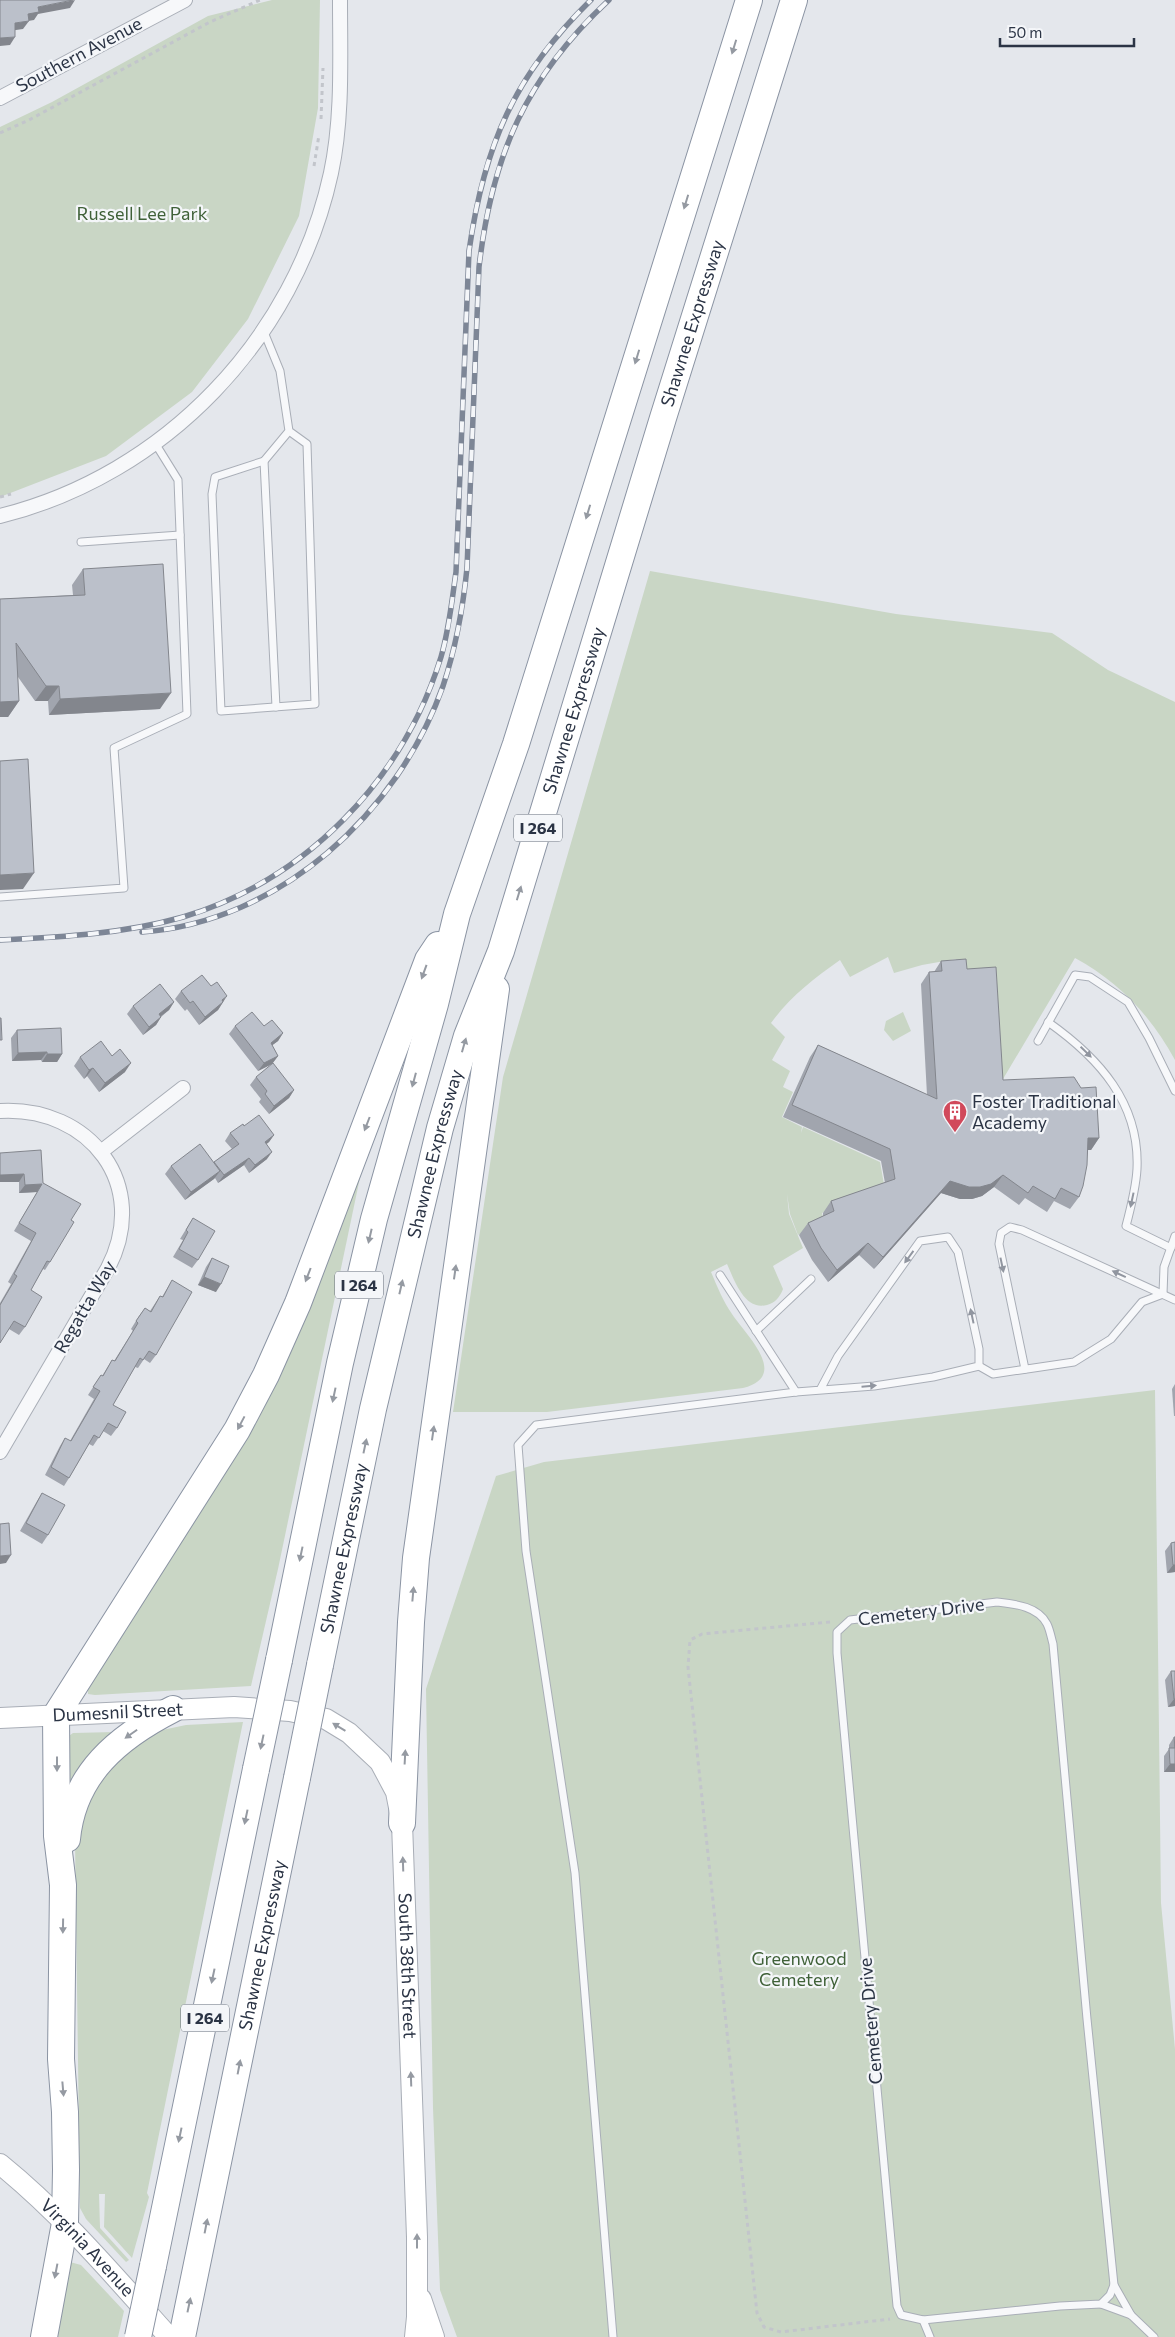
<svg xmlns="http://www.w3.org/2000/svg" width="1175" height="2337" font-family="Commissioner,sans-serif">
	<style>
		.green { fill: #c9d6c5 }
		.lines { fill: none; stroke-linecap: round; stroke-linejoin: round }
		.lane-casing { stroke: #a9aeb7; stroke-width: 9 }
		.street-casing { stroke: #a9aeb7; stroke-width: 16 }
		.secondary-casing { stroke: #a9aeb7; stroke-width: 22 }
		.highway-casing { stroke: #8b94a3; stroke-width: 28 }
		.path { stroke: #c2c5cb; stroke-width: 3; stroke-dasharray: 4 4; stroke-linecap: butt }
		.lane { stroke: #f7f8fa; stroke-width: 7 }
		.street { stroke: #f7f8fa; stroke-width: 14 }
		.secondary { stroke: #fff; stroke-width: 20 }
		.highway { stroke: #fff; stroke-width: 26 }
		.rail-casing { stroke: #7d8696; stroke-width: 5.5 }
		.rail { stroke: #f4f6f9; stroke-width: 4; stroke-dasharray: 11; stroke-linecap: butt }
		.highway-bridge-casing { stroke: #8b94a3; stroke-width: 28; stroke-linecap: butt }
		.highway-bridge { stroke: #fff; stroke-width: 26 }
		.wall { fill: #a1a5ae }
		.shaded-wall { fill: #83868d }
		.building { fill: #bbc0ca; stroke: #83868d }
		.oneway { fill: #959aa2 }
		.oneway2 { fill: #9196a0 }
		.labels { text-anchor: middle; stroke-width: 4.5; stroke-linejoin: round; paint-order: stroke }
		.shield { fill: #f4f6f9; stroke: #676e7b; stroke-width: 1 }
		.shield-label { font-size: 16px; font-weight: bold; fill: #2b3445 }
		.street-label { font-size: 18px; fill: #2b3445; stroke: #f4f6f9 }
		.park-label { font-size: 18px; fill: #3f6138; stroke: #f4f6f9 }
		.poi-label { font-size: 18px; fill: #2b3445; stroke: #f4f6f9; text-anchor: start }
	</style>
	<rect width="100%" height="100%" fill="#e4e7ec"/>
	<g class="green">
		<polygon points="272,0 320,0 318,108 299,216 248,319 192,392 106,456 0,497 0,127 52,102 208,16"/>
		<path d="M 650,571 L 896,614 L 1052,633 L 1108,670 L 1175,702 L 1175,1060 C 1151,1016 1119,982 1075,958 L 1003,1079 L 958,970 L 956,959 L 922,965 L 894,973 L 888,957 L 850,977 L 840,960 C 813,979 790,997 771,1023 L 785,1037 L 772,1060 L 790,1071 L 783,1087 L 793,1092 L 782,1117 L 802,1127 L 801,1133 L 803,1127 L 880,1162 L 885,1190 L 822,1213 L 824,1222 L 798,1235 L 790,1214 L 787,1194 L 789,1214 L 803,1248 L 773,1266 L 783,1289 C 780,1297 775,1303 767,1305 C 744,1311 734,1279 727,1264 L 711,1272 C 717,1286 723,1301 732,1314 C 745,1334 791,1376 743,1388 L 547,1412 L 453,1412 L 503,1077 Z"/>
		<polygon points="903,1012 911,1031 893,1041 884,1030 886,1021"/>
		<polygon points="362,1168 278,1569 251,1686 95,1695 88,1694 88,1690"/>
		<polygon points="1155,1390 1161,1903 1175,2049 1175,2337 457,2337 440,2290 433,2108 426,1689 496,1476 544,1462"/>
		<polygon points="243,1722 147,2193 149,2197 132,2258 104,2227 105,2194 99,2194 100,2228 129,2260 126,2262 86,2219 80,2208 75,1840 87,1792 148,1733 186,1725"/>
		<polygon points="115,1732 64,1798 66,1738 73,1733"/>
		<polygon points="70,2262 81,2265 124,2311 118,2337 58,2337 62,2312 59,2311"/>
	</g>
	<g class="lines">
		<defs>
			<g id="lane">
				<polyline points="264,332 280,371 289,431 307,444 315,704 221,711 212,494 215,477 264,461 289,431"/>
				<polyline points="264,461 276,707"/>
				<polyline points="81,542 180,535"/>
				<polyline points="0,897 124,888 114,748 187,714 178,480 155,443"/>
				<path d="M 1048,1022 C 1099,1058 1140,1103 1137,1169 C 1136,1188 1131,1207 1126,1226 L 1171,1248"/>
				<polyline points="1038,1041 1075,975 1090,977 1128,1002 1149,1038 1175,1091"/>
				<polyline points="720,1275 796,1392"/>
				<polyline points="1163,1294 1164,1267 1175,1236"/>
				<polyline points="756,1331 811,1279"/>
				<polyline points="979,1366 993,1374 1074,1362 1111,1339 1142,1302 1163,1294"/>
				<polyline points="1025,1369 999,1244 1001,1233 1010,1227 1022,1230 1175,1300"/>
				<path d="M 997,1602 C 1014,1604 1038,1606 1047,1624 C 1050,1630 1051,1637 1053,1644 L 1087,2019 L 1114,2285 L 1110,2295 L 1101,2304 L 1060,2306 L 923,2320 L 901,2315 L 897,2306 L 837,1653 L 837,1632 L 850,1620 Z"/>
				<polyline points="1114,2285 1131,2315"/>
				<polyline points="1101,2304 1131,2315 1154,2337"/>
				<polyline points="923,2320 930,2337"/>
				<polyline points="613,2337 575,1873 526,1551 518,1445 536,1425 796,1392 874,1386 933,1377 979,1366 979,1349 958,1252 948,1237 920,1241 838,1356 820,1390"/>
			</g>
			<g id="street">
				<polyline points="0,98 185,0"/>
				<path d="M 0,516 C 165,475 295,339 331,173 C 343,117 340,57 340,0"/>
				<path d="M 0,1111 C 90,1106 151,1185 108,1268 L 0,1452"/>
				<polyline points="102,1151 183,1088"/>
			</g>
			<g id="secondary">
				<path id="s1" d="M 0,1718 L 234,1707 L 290,1711 L 326,1719 L 349,1733 L 380,1762 L 396,1792 L 402,1823 L 417,2237 L 417,2317 L 415,2337"/>
				<path id="s2" d="M 0,2164 C 63,2215 115,2277 169,2337"/>
				<polyline points="421,2299 434,2337"/>
			</g>
			<g id="highway">
				<polyline points="279,1660 340,1363 374,1219 435,1004 457,914 516,744 749,0"/>
				<path id="s3" d="M 320,1665 L 373,1409 L 440,1128 L 467,1036 L 501,951 L 663,418 L 794,0"/>
				<polyline points="402,1823 411,1622 416,1558 496,989"/>
				<path d="M 67,1839 C 73,1774 118,1737 173,1709"/>
				<polyline points="153,2266 256,1769"/>
				<polyline points="44,2337 65,2223 66,2170 65,2112 61,2059 63,1885 57,1836 56,1715 237,1430 266,1375 298,1303 428,960 438,945"/>
				<path id="s4" d="M 182,2337 L 297,1778"/>
			</g>
		</defs>
		<use href="#lane" class="lane-casing"/>
		<use href="#street" class="street-casing"/>
		<use href="#secondary" class="secondary-casing"/>
		<use href="#highway" class="highway-casing"/>
		<g class="path">
			<polyline points="321,119 323,68"/>
			<polyline points="0,133 29,120 210,22 260,0"/>
			<polyline points="314,166 319,135"/>
			<polyline points="0,497 11,494"/>
			<polyline points="830,1622 702,1634 690,1640 688,1667 757,2313 764,2327 781,2332 890,2319"/>
		</g>
		<use href="#lane" class="lane"/>
		<use href="#street" class="street"/>
		<use href="#secondary" class="secondary"/>
		<use href="#highway" class="highway"/>
		<defs>
			<g id="rail">
				<path d="M 142,932 C 280,922 398,813 443,686 C 456,647 463,608 467,568 L 479,267 C 492,155 526,77 609,0"/>
				<path d="M 0,940 C 62,937 123,934 183,917 C 306,880 403,780 441,657 C 449,630 452,600 456,572 L 469,251 C 484,146 514,75 591,0"/>
			</g>
		</defs>
		<use href="#rail" class="rail-casing"/>
		<use href="#rail" class="rail"/>
		<defs>
			<g id="highway-bridge">
				<polyline points="256,1769 279,1660"/>
				<polyline points="297,1778 320,1665"/>
				<polyline points="138,2337 153,2266"/>
			</g>
		</defs>
		<use href="#highway-bridge" class="highway-bridge-casing"/>
		<use href="#highway-bridge" class="highway-bridge"/>
	</g>
	<g class="wall">
		<polygon points="83,569 160,709 49,715 48,701 35,701 18,677 19,701 8,717 0,717 0,599 73,595 72,585"/>
		<polygon points="941,961 967,969 1003,1080 1099,1138 1091,1150 1088,1150 1079,1197 1070,1209 1054,1201 1047,1212 1025,1198 1019,1205 994,1187 982,1196 972,1199 960,1199 941,1193 874,1269 859,1255 828,1282 812,1260 799,1235 808,1223 823,1216 823,1213 831,1201 885,1183 881,1161 783,1117 810,1057 818,1045 927,1095 921,984 929,972 934,972"/>
		<polygon points="211,986 223,1002 218,1010 199,1025 187,1009 185,1011 175,999 181,991"/>
		<polygon points="174,1002 169,1010 161,1017 156,1025 143,1035 127,1014 133,1006"/>
		<polygon points="235,1026 264,1026 283,1033 278,1041 272,1045 278,1056 272,1064 258,1071 229,1034"/>
		<polygon points="17,1030 62,1054 57,1062 42,1062 41,1060 12,1061 11,1038"/>
		<polygon points="112,1056 125,1072 99,1092 87,1076 84,1079 74,1066 80,1057"/>
		<polygon points="256,1077 294,1090 289,1098 269,1114 259,1102 261,1099 250,1085"/>
		<polygon points="244,1126 274,1135 269,1142 266,1144 267,1159 249,1173 244,1165 218,1183 215,1178 185,1200 165,1174 171,1166 214,1162 232,1149 225,1141 230,1133"/>
		<polygon points="0,1153 43,1183 71,1220 50,1262 45,1270 43,1269 31,1290 25,1327 19,1335 9,1329 0,1343 0,1303 11,1284 8,1282 31,1241 14,1231 37,1192 19,1193 19,1182"/>
		<polygon points="193,1218 198,1260 192,1268 173,1257 183,1240 180,1239"/>
		<polygon points="212,1258 216,1292 198,1285 206,1267"/>
		<polygon points="172,1280 156,1355 150,1363 144,1359 138,1368 135,1367 113,1405 117,1428 111,1436 103,1431 93,1446 89,1444 69,1478 64,1486 45,1475 60,1446 65,1438 70,1441 94,1399 88,1395 101,1375 102,1376 112,1360 114,1361 133,1331 131,1329 139,1316 145,1308 150,1311 160,1296 162,1297"/>
		<polygon points="1175,1384 1175,1416 1174,1416 1172,1389"/>
		<polygon points="42,1493 48,1535 42,1544 20,1531 37,1501"/>
		<polygon points="1175,1542 1175,1572 1167,1573 1165,1551 1171,1543"/>
		<polygon points="1171,1671 1175,1706 1168,1707 1165,1680"/>
		<polygon points="1174,1737 1175,1737 1175,1772 1164,1772 1164,1756 1169,1749 1169,1745"/>
	</g>
	<g class="shaded-wall">
		<polygon points="75,0 70,8 38,14 34,20 22,22 28,14 38,7"/>
		<polygon points="29,21 23,29 9,31 15,23"/>
		<polygon points="15,37 10,45 0,46 0,38"/>
		<polygon points="46,686 59,686 48,701 35,701"/>
		<polygon points="171,693 160,709 49,715 60,699"/>
		<polygon points="19,701 8,717 0,717 0,702"/>
		<polygon points="34,873 23,889 0,890 0,875"/>
		<polygon points="227,996 218,1010 199,1025 205,1017 222,1000"/>
		<polygon points="174,1002 169,1010 153,1022 159,1014"/>
		<polygon points="161,1017 156,1025 143,1035 149,1027"/>
		<polygon points="283,1033 278,1041 266,1050 271,1043"/>
		<polygon points="47,1052 41,1060 12,1061 18,1053"/>
		<polygon points="47,1054 62,1054 57,1062 42,1062"/>
		<polygon points="278,1056 272,1064 258,1071 264,1063"/>
		<polygon points="131,1063 125,1072 99,1092 105,1083"/>
		<polygon points="93,1068 87,1076 84,1079 89,1070"/>
		<polygon points="294,1090 289,1098 269,1114 274,1106"/>
		<polygon points="274,1135 269,1142 259,1150 265,1142"/>
		<polygon points="1088,1138 1099,1138 1091,1150 1080,1150"/>
		<polygon points="272,1152 267,1159 249,1173 255,1165"/>
		<polygon points="249,1158 244,1165 218,1183 224,1175"/>
		<polygon points="220,1171 214,1179 185,1200 191,1192"/>
		<polygon points="24,1174 19,1182 0,1182 0,1175"/>
		<polygon points="1003,1175 994,1187 982,1196 972,1199 960,1199 941,1193 874,1269 883,1257 950,1181"/>
		<polygon points="42,1184 37,1192 19,1193 25,1185"/>
		<polygon points="868,1243 859,1255 828,1282 837,1270"/>
		<polygon points="204,1277 221,1284 216,1292 198,1285"/>
		<polygon points="11,1555 6,1563 0,1564 0,1556"/>
		<polygon points="1173,1565 1175,1565 1175,1572 1167,1573"/>
		<polygon points="1174,1699 1175,1699 1175,1706 1168,1707"/>
		<polygon points="1170,1764 1175,1764 1175,1772 1164,1772"/>
	</g>
	<g class="building">
		<polygon points="0,0 73,0 38,7 39,12 28,14 29,21 15,23 15,37 0,38"/>
		<polygon points="163,564 171,693 60,699 59,686 46,686 16,643 19,701 0,702 0,599 85,595 83,569"/>
		<polygon points="28,759 34,873 0,875 0,761"/>
		<polygon points="966,959 967,969 996,967 1003,1080 1074,1077 1081,1088 1096,1087 1099,1138 1088,1138 1087,1165 1083,1186 1079,1197 1061,1188 1055,1199 1033,1186 1028,1193 1003,1175 991,1184 980,1187 969,1187 950,1181 883,1257 868,1243 837,1270 821,1248 808,1223 834,1211 831,1201 895,1179 890,1149 792,1105 818,1045 937,1099 929,972 942,971 941,961"/>
		<polygon points="202,975 211,986 217,982 227,996 222,1000 223,1002 205,1017 193,1001 190,1003 181,991"/>
		<polygon points="160,984 174,1002 159,1014 161,1017 149,1027 133,1006"/>
		<polygon points="252,1012 264,1026 272,1020 283,1033 271,1043 278,1056 264,1063 235,1026"/>
		<polygon points="0,1018 1,1018 2,1040 0,1040"/>
		<polygon points="61,1028 62,1054 47,1054 47,1052 18,1053 17,1030"/>
		<polygon points="101,1041 112,1056 120,1049 131,1063 105,1083 93,1068 89,1070 80,1057"/>
		<polygon points="273,1063 294,1090 274,1106 265,1094 267,1091 256,1077"/>
		<polygon points="259,1115 274,1135 265,1142 272,1152 255,1165 249,1158 224,1175 214,1162 239,1144 230,1133 243,1124 244,1126"/>
		<polygon points="200,1144 220,1171 191,1192 171,1166"/>
		<polygon points="41,1150 43,1183 81,1204 71,1220 74,1222 50,1262 47,1261 31,1290 42,1297 25,1327 14,1321 0,1343 0,1305 17,1276 14,1274 36,1233 19,1223 42,1184 25,1185 24,1174 0,1175 0,1153"/>
		<polygon points="193,1218 215,1231 198,1260 179,1249 188,1232 186,1230"/>
		<polygon points="212,1258 229,1266 221,1284 204,1277"/>
		<polygon points="172,1280 192,1292 156,1355 149,1351 143,1360 140,1358 113,1405 126,1412 117,1428 108,1423 99,1438 94,1435 69,1478 51,1467 65,1438 71,1441 100,1391 93,1387 101,1375 103,1376 112,1360 115,1361 138,1323 136,1321 145,1308 151,1312 160,1296 163,1297"/>
		<polygon points="42,1493 65,1505 48,1535 26,1523"/>
		<polygon points="9,1523 11,1555 0,1556 0,1524"/>
		<polygon points="1175,1542 1175,1565 1173,1565 1171,1543"/>
		<polygon points="1171,1671 1175,1671 1175,1699 1174,1699"/>
		<polygon points="1174,1737 1175,1737 1175,1764 1170,1764 1169,1748 1175,1748"/>
	</g>
	<defs><path id="oneway-solid" d="M-6-.8H1V-3.2L6.5 0L1 3.2V.8H-6Z" transform="scale(1.25)"/></defs>
	<g class="oneway">
		<use href="#oneway-solid" transform="translate(734 47) rotate(107)"/>
		<use href="#oneway-solid" transform="translate(686 202) rotate(107)"/>
		<use href="#oneway-solid" transform="translate(637 357) rotate(107)"/>
		<use href="#oneway-solid" transform="translate(588 512) rotate(107)"/>
		<use href="#oneway-solid" transform="translate(519 893) rotate(-73)"/>
		<use href="#oneway-solid" transform="translate(424 972) rotate(110)"/>
		<use href="#oneway-solid" transform="translate(464 1045) rotate(-74)"/>
		<use href="#oneway-solid" transform="translate(414 1080) rotate(105)"/>
		<use href="#oneway-solid" transform="translate(367 1124) rotate(111)"/>
		<use href="#oneway-solid" transform="translate(370 1236) rotate(103)"/>
		<use href="#oneway-solid" transform="translate(455 1272) rotate(-82)"/>
		<use href="#oneway-solid" transform="translate(308 1275) rotate(111)"/>
		<use href="#oneway-solid" transform="translate(401 1287) rotate(-77)"/>
		<use href="#oneway-solid" transform="translate(334 1395) rotate(102)"/>
		<use href="#oneway-solid" transform="translate(241 1423) rotate(118)"/>
		<use href="#oneway-solid" transform="translate(433 1433) rotate(-82)"/>
		<use href="#oneway-solid" transform="translate(365 1446) rotate(-78)"/>
		<use href="#oneway-solid" transform="translate(301 1554) rotate(102)"/>
		<use href="#oneway-solid" transform="translate(413 1594) rotate(-85)"/>
		<use href="#oneway-solid" transform="translate(339 1727) rotate(-149)"/>
		<use href="#oneway-solid" transform="translate(131 1734) rotate(145)"/>
		<use href="#oneway-solid" transform="translate(262 1742) rotate(102)"/>
		<use href="#oneway-solid" transform="translate(405 1757) rotate(-87)"/>
		<use href="#oneway-solid" transform="translate(57 1764) rotate(90)"/>
		<use href="#oneway-solid" transform="translate(246 1817) rotate(102)"/>
		<use href="#oneway-solid" transform="translate(403 1864) rotate(-92)"/>
		<use href="#oneway-solid" transform="translate(63 1926) rotate(91)"/>
		<use href="#oneway-solid" transform="translate(213 1976) rotate(102)"/>
		<use href="#oneway-solid" transform="translate(239 2067) rotate(-79)"/>
		<use href="#oneway-solid" transform="translate(411 2079) rotate(-92)"/>
		<use href="#oneway-solid" transform="translate(63 2089) rotate(85)"/>
		<use href="#oneway-solid" transform="translate(180 2135) rotate(102)"/>
		<use href="#oneway-solid" transform="translate(206 2226) rotate(-79)"/>
		<use href="#oneway-solid" transform="translate(417 2241) rotate(-90)"/>
		<use href="#oneway-solid" transform="translate(56 2271) rotate(101)"/>
		<use href="#oneway-solid" transform="translate(189 2305) rotate(-78)"/>
	</g>
	<g class="oneway2">
		<use href="#oneway-solid" transform="translate(1086 1052) rotate(44)"/>
		<use href="#oneway-solid" transform="translate(1132 1200) rotate(102)"/>
		<use href="#oneway-solid" transform="translate(909 1257) rotate(126)"/>
		<use href="#oneway-solid" transform="translate(1002 1265) rotate(78)"/>
		<use href="#oneway-solid" transform="translate(1119 1274) rotate(-155)"/>
		<use href="#oneway-solid" transform="translate(972 1316) rotate(-102)"/>
		<use href="#oneway-solid" transform="translate(869 1386) rotate(-5)"/>
	</g>
	<defs>
		<symbol id="building-pin" viewBox="-11 -11 22 30"><path d="M0 17L-7.5 6A9.5 9.5 0 1 1 7.5 6Z" fill="#d1495b" stroke="#f4f6f9"/><path d="M-4-6H4V6H1V3H-1V6H-4ZM-2.5-4.3h1.7v1.8h-1.7ZM.8-4.3h1.7v1.8H.8ZM-2.5-1h1.7V.8h-1.7ZM.8-1h1.7V.8H.8Z" fill="#fff"/></symbol>
	</defs>
	<g fill-rule="evenodd">
		<use href="#building-pin" x="941" y="1098" width="28" height="38"/>
	</g>
	<g class="labels">
		<g class="shield">
			<rect x="514" y="814.5" width="48" height="27" rx="4"/>
			<rect x="335" y="1271.5" width="48" height="27" rx="4"/>
			<rect x="181" y="2004.5" width="48" height="27" rx="4"/>
		</g>
		<g class="shield-label">
			<text x="538" y="834">I 264</text>
			<text x="359" y="1291">I 264</text>
			<text x="205" y="2024">I 264</text>
		</g>
		<g class="street-label">
			<text transform="translate(79 55) rotate(-28)" y="6">Southern Avenue</text>
			<text dy="6" stroke="none"><textPath href="#s3" startOffset="1394">Shawnee Expressway</textPath></text>
			<text dy="6" stroke="none"><textPath href="#s3" startOffset="989">Shawnee Expressway</textPath></text>
			<text dy="6" stroke="none"><textPath href="#s3" startOffset="524">Shawnee Expressway</textPath></text>
			<text transform="translate(85 1307) rotate(-60)" y="6">Regatta Way</text>
			<text dy="6" stroke="none"><textPath href="#s3" startOffset="119">Shawnee Expressway</textPath></text>
			<text transform="translate(921 1612) rotate(-7)" y="6">Cemetery Drive</text>
			<text dy="6" stroke="none"><textPath href="#s1" startOffset="118">Dumesnil Street</textPath></text>
			<text dy="6" stroke="none"><textPath href="#s4" startOffset="400">Shawnee Expressway</textPath></text>
			<text dy="6" stroke="none"><textPath href="#s1" startOffset="605">South 38th Street</textPath></text>
			<text transform="translate(871 2021) rotate(-95)" y="6">Cemetery Drive</text>
			<text dy="6" stroke="none"><textPath href="#s2" startOffset="121">Virginia Avenue</textPath></text>
		</g>
		<g class="park-label">
			<text x="142" y="220">Russell Lee Park</text>
			<text x="799" y="1965">Greenwood<tspan x="799" dy="21">Cemetery</tspan></text>
		</g>
		<g class="poi-label">
			<text x="972" y="1108">Foster Traditional<tspan x="972" dy="21">Academy</tspan></text>
		</g>
	</g>
	<path d="M1000 38v8h134v-8" fill="none" stroke="#2b3445" stroke-width="2.5"/>
	<text x="1008" y="38" font-size="15" fill="#2b3445" stroke="#f4f6f9" stroke-width="4" paint-order="stroke">50 m</text>
</svg>
